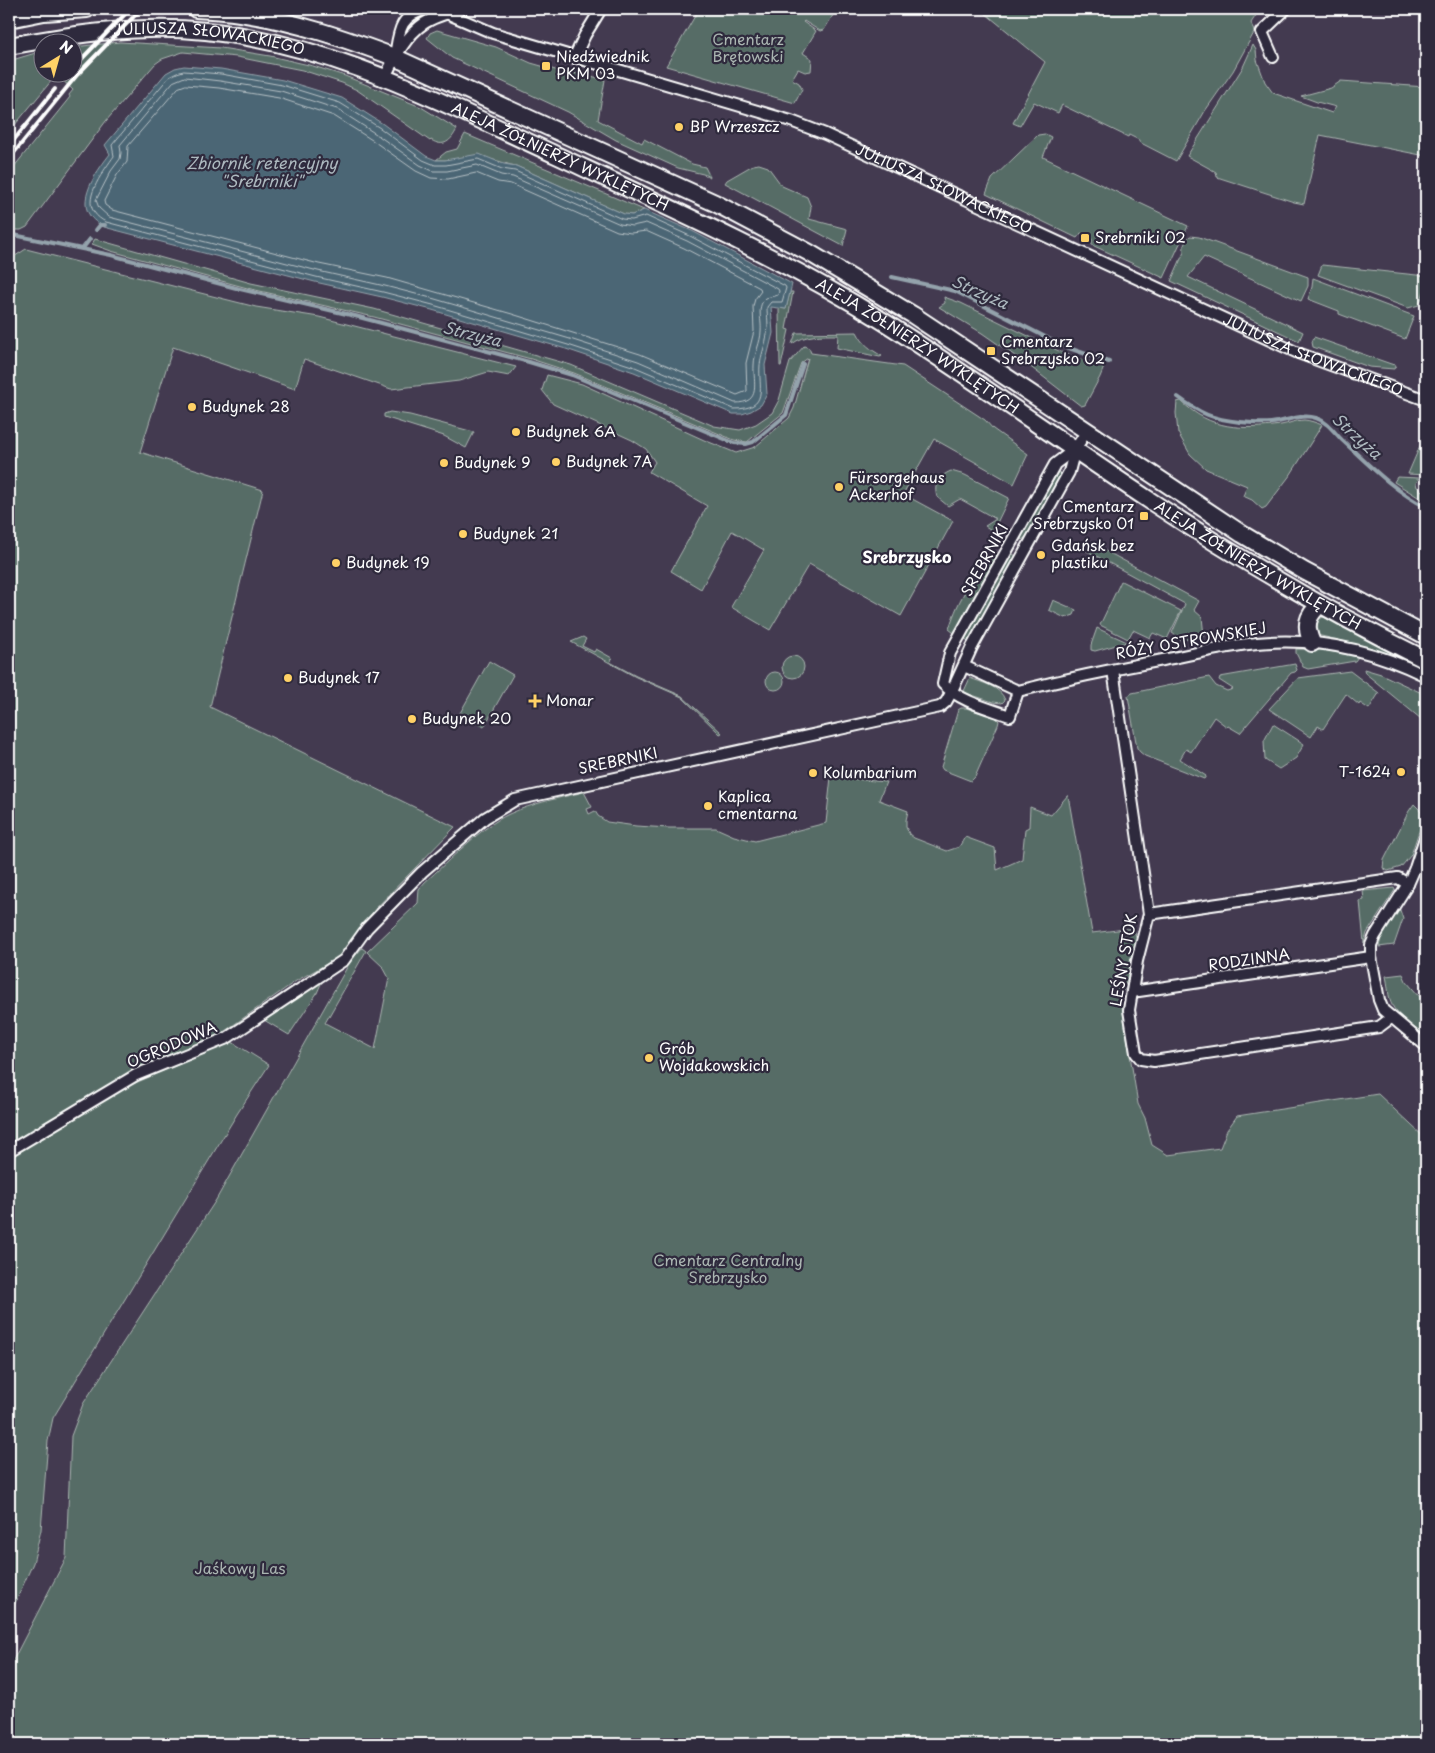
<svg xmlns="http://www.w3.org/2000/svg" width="1435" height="1753" font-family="'Playpen Sans',sans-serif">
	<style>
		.green { fill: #576c66; stroke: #abb6b2 }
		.water { fill: #4c6674; stroke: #94a3ac }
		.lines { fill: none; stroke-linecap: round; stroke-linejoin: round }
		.shore { stroke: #b7c2c7; stroke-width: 1 }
		.stream { stroke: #94a3ac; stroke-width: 4 }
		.street-casing { stroke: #fff; stroke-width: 14 }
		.primary-casing { stroke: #fff; stroke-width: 20 }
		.street { stroke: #2f2a3d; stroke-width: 10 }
		.primary { stroke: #2f2a3d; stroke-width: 16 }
		.rail { stroke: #fff; stroke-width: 4 }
		.poi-dot { fill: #ffd166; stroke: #2f2a3d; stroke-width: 2 }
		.labels { text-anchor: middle; stroke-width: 4.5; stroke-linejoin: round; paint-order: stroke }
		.park-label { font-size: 15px; fill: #abb6b2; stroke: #2f2a3d }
		.street-label { font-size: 15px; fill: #fff; stroke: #2f2a3d }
		.poi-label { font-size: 15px; fill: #fff; stroke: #2f2a3d; text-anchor: start }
		.water-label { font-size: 16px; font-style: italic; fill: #aebac0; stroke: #2f2a3d }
		.neighbourhood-label { font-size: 16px; font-weight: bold; fill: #fff; stroke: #2f2a3d }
	</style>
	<rect width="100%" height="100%" fill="#433a50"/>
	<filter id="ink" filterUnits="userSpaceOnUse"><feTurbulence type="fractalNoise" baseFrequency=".02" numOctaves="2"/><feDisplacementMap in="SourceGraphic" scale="10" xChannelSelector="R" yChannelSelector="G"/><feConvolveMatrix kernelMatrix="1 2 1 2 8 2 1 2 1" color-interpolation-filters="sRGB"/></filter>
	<g filter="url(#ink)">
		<g class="green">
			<polygon points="699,9 831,9 835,12 824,30 820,31 804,21 803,22 816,31 803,53 812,59 811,71 805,72 798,69 792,79 799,83 802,89 795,103 666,66"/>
			<polygon points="980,9 1260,9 1251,23 1255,31 1233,71 1205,111 1176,161 1139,142 1139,140 1129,135 1128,137 1062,105 1058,113 1034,102 1020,126 1013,123 1045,62"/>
			<polygon points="437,30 496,47 531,63 566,73 584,74 605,80 598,120 642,143 644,139 692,164 705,167 710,177 703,174 678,168 616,140 568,112 452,58 427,38 430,33"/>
			<path d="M 120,42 L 221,48 L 270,56 L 313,66 L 345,76 L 394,96 L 421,107 L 457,129 C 451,141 444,148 431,140 L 430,141 L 357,90 L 342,83 L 302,70 L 237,57 L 183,52 L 162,59 L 155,64 L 106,121 L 27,227 L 21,230 L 9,230 L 9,173 L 70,97 L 69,95 L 73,90 L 58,76 L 54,81 L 52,80 L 9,132 L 9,61 L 42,51 L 42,72 L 72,72 L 73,47 Z"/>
			<polygon points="1253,45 1256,50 1257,60 1265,82 1273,93 1332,113 1336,107 1317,102 1301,96 1331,88 1341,81 1426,87 1426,156 1320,135 1304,204 1294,202 1217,177 1216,172 1187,156 1243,67"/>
			<path d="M 465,134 L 644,210 L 632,215 L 624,214 L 516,166 C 508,165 501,161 493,160 C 474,156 455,161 436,160 L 446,152 L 457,149 Z"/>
			<polygon points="1045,134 1051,137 1043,157 1188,226 1164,278 1092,245 1092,239 1081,233 1077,238 986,194 992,179 1038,135"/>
			<polygon points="759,164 768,167 782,186 807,197 811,207 809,219 847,229 843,246 725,183 727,180 753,165"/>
			<path d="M 1190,236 L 1199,237 L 1308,277 L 1308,286 L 1301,301 L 1204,257 L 1188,277 L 1303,332 L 1299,341 L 1171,281 L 1184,252 C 1183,246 1185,240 1190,236 Z"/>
			<polygon points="95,239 251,283 374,309 571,365 714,426 740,430 756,424 772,413 779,400 790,362 804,346 809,348 811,353 903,366 985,420 993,429 1028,454 1014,484 934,439 903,494 953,521 901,616 809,564 770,630 731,607 764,550 732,531 701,589 671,571 707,506 649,472 655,462 646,449 632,440 553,404 542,390 547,375 582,384 704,440 736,453 755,447 789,418 794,408 808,358 801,363 783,413 747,442 734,440 574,373 531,359 374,317 251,289 111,251 92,244"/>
			<polygon points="26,249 256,307 319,317 516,367 509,376 488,372 459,381 391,389 304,359 295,389 173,347 140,452 263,490 210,707 455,827 375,909 341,956 296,981 215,1038 93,1097 9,1145 9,260"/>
			<polygon points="1322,265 1426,276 1426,286 1419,305 1408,308 1318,275"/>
			<polygon points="1313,278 1414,316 1405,339 1339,314 1339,311 1308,299 1312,287"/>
			<polygon points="790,292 793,292 786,329 789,330 781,366 780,366 779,308 786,309"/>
			<polygon points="944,297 961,303 1063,353 1104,367 1100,377 1085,405 1081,406 1028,365 982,333 939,307 945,303"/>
			<path d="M 857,332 C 863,344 870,349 882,356 L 880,357 L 837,348 L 838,335 C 822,335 805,334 792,344 L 796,333 Z"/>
			<polygon points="1314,337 1391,364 1396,365 1394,369 1369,367 1313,347 1312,342"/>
			<path d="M 1181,401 C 1211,430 1241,430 1281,425 C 1288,424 1296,420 1304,420 C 1309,420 1317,423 1322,425 L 1291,474 L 1266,507 L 1262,509 L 1252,500 L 1243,496 L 1247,486 L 1206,469 L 1190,454 L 1178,433 L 1176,413 L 1177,402 Z"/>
			<polygon points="390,412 410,415 474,432 466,448 444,436 384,417 384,414"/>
			<polygon points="1423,439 1426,440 1426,475 1408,474"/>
			<path d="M 951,471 L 965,475 L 1009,498 L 993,531 L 985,526 L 996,519 L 960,499 L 948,506 L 937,497 C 933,484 939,476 951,471 Z"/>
			<polygon points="1058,472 1062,474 1027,536 1022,540 1021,539 1021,536"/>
			<polygon points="1397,477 1419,478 1416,483 1417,487 1422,491 1426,490 1426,502 1394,482"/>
			<polygon points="1089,542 1199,601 1194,610 1202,617 1204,636 1182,640 1172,633 1185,604 1085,550"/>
			<path d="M 996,551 L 996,557 L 954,633 L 949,629 C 960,594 972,579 996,551 Z"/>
			<polygon points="1013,554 1016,556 969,641 965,639 1010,556"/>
			<polygon points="1121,581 1181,611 1167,639 1153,633 1150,638 1133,630 1128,639 1100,625"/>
			<polygon points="1053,600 1076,610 1074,615 1065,618 1049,610"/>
			<polygon points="1324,617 1399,655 1398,657 1368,647 1317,635 1314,625 1315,620"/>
			<polygon points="1097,628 1101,630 1127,642 1095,651 1091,650 1091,645"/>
			<polygon points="583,637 586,639 582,646 594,652 596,649 612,658 610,662 636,676 682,696 722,733 720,734 682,697 636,677 571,642"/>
			<polygon points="1296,649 1324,650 1358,657 1355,661 1308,669 1303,667 1296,653"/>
			<circle cx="793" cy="667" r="11"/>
			<polygon points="489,661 513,675 484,727 460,713"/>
			<polygon points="1295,664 1297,670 1295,672 1291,673 1240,733 1228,726 1227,727 1214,717 1191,752 1186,749 1180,759 1206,776 1204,779 1145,756 1140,752 1137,748 1128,696 1132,693 1209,677 1216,686 1227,691 1233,689 1219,680 1220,677"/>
			<polygon points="1364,669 1381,674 1426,695 1426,723 1365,673"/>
			<polygon points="1350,671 1379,693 1369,709 1360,703 1359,705 1346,694 1323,729 1318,726 1311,737 1269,709 1298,678"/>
			<circle cx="775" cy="681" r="9"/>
			<path d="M 970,678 C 982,683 1000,686 1005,700 L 1002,703 L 993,702 L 966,693 L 964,691 Z"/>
			<polygon points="961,708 966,708 995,717 999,721 998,725 975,777 971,781 943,770 941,767 958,710"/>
			<polygon points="1273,724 1304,744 1296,758 1279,769 1265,760 1264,741"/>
			<path d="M 831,777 L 886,782 L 879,800 L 908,811 L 906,820 L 906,827 L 909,834 L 914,838 L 947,851 L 959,847 L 965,837 L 995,848 L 997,870 L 1022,859 L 1025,829 L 1029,827 L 1030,807 L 1051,815 L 1068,795 L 1092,933 L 1134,928 L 1137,941 L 1121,1000 L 1138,1104 L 1145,1118 L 1152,1145 L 1168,1155 L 1220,1148 L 1227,1130 L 1237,1116 L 1378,1094 L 1426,1139 L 1426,1744 L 9,1744 L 9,1668 L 66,1558 L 71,1436 L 83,1404 L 216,1200 L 350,962 L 362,948 L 366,951 L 325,1023 L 375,1049 L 389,978 L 383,967 L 367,952 L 418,903 L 419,889 L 425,882 C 449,861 481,827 509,814 C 533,803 559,798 584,792 L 592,807 L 587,809 L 589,814 L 595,811 L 598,816 L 607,822 L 636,826 L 669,828 L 716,828 L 734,836 L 755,841 L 826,823 Z"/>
			<polygon points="1414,804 1420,810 1424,816 1411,855 1401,867 1388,871 1383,868 1384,860 1409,811"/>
			<polygon points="1394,888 1395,890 1367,933 1364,943 1360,901 1364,900 1363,891"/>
			<polygon points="1399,907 1403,919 1394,945 1379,947 1382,933"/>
			<path d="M 1403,974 L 1406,981 L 1426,1004 L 1426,1037 C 1415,1027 1394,1015 1390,1000 C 1388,993 1388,984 1386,976 Z"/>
			<polygon points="323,979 317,993 289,1035 264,1020"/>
			<polygon points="232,1042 269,1065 237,1114 53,1418 48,1441 41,1530 33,1563 12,1610 9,1608 9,1157 128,1086"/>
		</g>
		<path class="water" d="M 184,66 L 221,69 L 283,80 L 342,98 L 383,124 L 426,156 L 436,160 L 445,160 L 479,154 L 504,164 L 516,166 L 624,214 L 632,215 L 644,210 L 692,231 L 792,284 L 786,309 L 771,307 L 773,333 L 765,365 L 767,394 L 761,405 L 751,411 L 742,414 L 733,414 L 634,372 L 566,349 L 432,310 L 382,297 L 315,282 L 104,227 C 99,224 92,220 89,214 C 78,197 99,168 110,154 L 105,145 L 166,73 L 175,68 Z"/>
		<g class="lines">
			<g class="shore">
				<path d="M 184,71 L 221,74 L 282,85 L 340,103 L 380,128 L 423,160 L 435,165 L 446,165 L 478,159 L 502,169 L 515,171 L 622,219 L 632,220 L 646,216 L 690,236 L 785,286 L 786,288 L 782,302 L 771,302 L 767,307 C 767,316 769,326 767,334 C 766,344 761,354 760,365 C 758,387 770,409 734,409 L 635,367 L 568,345 L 433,305 L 383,292 L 316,277 L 106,222 C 102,220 97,217 94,212 C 83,197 105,169 114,156 L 112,145 L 169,77 L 177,73 Z"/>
				<path d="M 185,77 L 220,81 L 281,91 L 337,109 L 376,134 L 420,165 L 433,171 L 447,171 L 477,165 L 501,175 L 513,177 L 620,224 L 632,226 L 646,223 L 687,241 L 778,289 L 779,291 L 778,295 L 766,298 C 756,306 762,319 761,331 C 761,342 754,354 754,365 C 753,383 762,403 735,403 L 638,361 L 570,339 L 435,299 L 385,286 L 318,271 L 109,217 L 99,208 L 96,200 L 111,171 L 120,159 L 121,153 L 120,145 L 173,82 Z"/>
				<polygon points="186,85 219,88 279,98 334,116 372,140 416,171 431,178 448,179 476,173 498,182 511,184 617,231 631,233 646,231 684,248 760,288 761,291 755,299 753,306 754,331 746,363 747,391 737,395 640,354 512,314 387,278 319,264 112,210 105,205 104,201 117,175 127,162 128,146 178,88"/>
			</g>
			<g class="stream">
				<polyline points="96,230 100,225 105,225"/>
				<polyline points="9,234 111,255 240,289 355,316 529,362 572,375 734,443 746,444 753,442 786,415 803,364"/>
				<polyline points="83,248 90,239"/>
				<polyline points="892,277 955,291 1063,346 1109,362"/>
				<path d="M 1178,397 C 1201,414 1212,419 1240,422 C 1250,423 1261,424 1271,423 C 1286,422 1301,413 1316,418 C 1328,422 1334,432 1342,440 C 1368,464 1394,491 1426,507"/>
			</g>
			<defs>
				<g id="street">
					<path id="s1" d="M 437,9 L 493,33 L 791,121 L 825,134 L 1298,353 L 1426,400"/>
					<path d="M 395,56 C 399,32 399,15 427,9"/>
					<polyline points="1273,57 1262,32 1286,9"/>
					<polyline points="574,58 585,35 601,9"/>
					<path d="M 385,77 C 394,58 410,29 430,20 C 436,17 442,15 449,13"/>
					<polyline points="964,666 1018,691"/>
					<polyline points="1113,670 1149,914 1137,961 1129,1010 1136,1053 1141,1059 1154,1061 1379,1027 1391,1018"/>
					<path d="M 1018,691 C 1066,679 1114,669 1163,660 C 1194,654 1225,646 1257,643 C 1317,637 1373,650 1426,676"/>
					<path d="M 1018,691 L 1010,716 C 988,708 961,702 943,684 L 950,653 L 1055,464 L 1075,449"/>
					<polyline points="1426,835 1415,868 1408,884 1375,936 1371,945 1371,957 1379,1000 1383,1010 1426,1046"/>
					<polyline points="1149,914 1398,878 1408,884"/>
					<polyline points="1132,992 1371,957"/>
					<polyline points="9,1151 136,1075 227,1038 344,960 367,928 422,872 485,818 515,800 940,707 946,702 951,693 972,647 1069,472 1075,449 1087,431"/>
				</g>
				<g id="primary">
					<path d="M 196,9 C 213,10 230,11 246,14 C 297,22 346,39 394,57 L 715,203 L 808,252 L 913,315 L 1242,534 L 1304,571 L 1426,636"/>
					<polyline points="9,19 44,12 87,9"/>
					<path id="s2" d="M 9,46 C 74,34 140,24 206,31 C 333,44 442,103 556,155 C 666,206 778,256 881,320 C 973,378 1061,442 1152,502 C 1240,560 1331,613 1426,660"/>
					<path d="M 1312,643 C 1305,627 1306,616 1320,605"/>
				</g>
			</defs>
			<use href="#street" class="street-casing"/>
			<use href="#primary" class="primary-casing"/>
			<use href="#street" class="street"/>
			<use href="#primary" class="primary"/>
			<g class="rail">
				<polyline points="72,69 130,9"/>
				<polyline points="9,146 55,89"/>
				<polyline points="9,159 77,75 141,9"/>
			</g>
		</g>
	</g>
	<g class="poi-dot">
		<rect x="541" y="61" width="10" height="10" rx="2.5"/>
		<circle cx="679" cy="127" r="5"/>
		<rect x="1080" y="233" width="10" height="10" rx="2.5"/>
		<rect x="986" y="346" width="10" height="10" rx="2.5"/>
		<circle cx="192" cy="407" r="5"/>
		<circle cx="516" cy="432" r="5"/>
		<circle cx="556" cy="462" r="5"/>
		<circle cx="444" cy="463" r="5"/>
		<circle cx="839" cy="487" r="5"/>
		<rect x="1139" y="511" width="10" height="10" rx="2.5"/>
		<circle cx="463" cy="534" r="5"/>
		<circle cx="1041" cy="555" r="5"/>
		<circle cx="336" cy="563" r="5"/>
		<circle cx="288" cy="678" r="5"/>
		<path d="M532.5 693.5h5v5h5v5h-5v5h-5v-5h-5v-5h5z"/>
		<circle cx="412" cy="719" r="5"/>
		<circle cx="1401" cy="772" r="5"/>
		<circle cx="813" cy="773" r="5"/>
		<circle cx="708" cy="806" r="5"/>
		<circle cx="649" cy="1058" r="5"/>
	</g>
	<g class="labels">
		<g class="park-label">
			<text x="748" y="45">Cmentarz<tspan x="748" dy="17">Brętowski</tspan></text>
			<text x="728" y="1266">Cmentarz Centralny<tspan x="728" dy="17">Srebrzysko</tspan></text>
			<text x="240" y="1574">Jaśkowy Las</text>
		</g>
		<g class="street-label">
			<text dy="5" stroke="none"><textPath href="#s2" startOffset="202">JULIUSZA SŁOWACKIEGO</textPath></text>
			<text dy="5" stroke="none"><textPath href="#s2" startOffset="576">ALEJA ŻOŁNIERZY WYKLĘTYCH</textPath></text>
			<text dy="5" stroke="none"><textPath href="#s1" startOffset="539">JULIUSZA SŁOWACKIEGO</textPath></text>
			<text dy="5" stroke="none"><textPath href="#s2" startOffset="981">ALEJA ŻOŁNIERZY WYKLĘTYCH</textPath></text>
			<text dy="5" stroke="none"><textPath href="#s1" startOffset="944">JULIUSZA SŁOWACKIEGO</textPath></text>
			<text transform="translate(985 560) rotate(-61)" y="5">SREBRNIKI</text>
			<text dy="5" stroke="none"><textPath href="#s2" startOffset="1386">ALEJA ŻOŁNIERZY WYKLĘTYCH</textPath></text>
			<text transform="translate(1191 641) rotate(-10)" y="5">RÓŻY OSTROWSKIEJ</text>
			<text transform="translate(618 761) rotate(-12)" y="5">SREBRNIKI</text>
			<text transform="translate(1124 960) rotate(-80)" y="5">LEŚNY STOK</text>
			<text transform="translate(1249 960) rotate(-8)" y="5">RODZINNA</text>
			<text transform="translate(172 1045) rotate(-23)" y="5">OGRODOWA</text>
		</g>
		<g class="poi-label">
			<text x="556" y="62">Niedźwiednik<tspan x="556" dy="17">PKM 03</tspan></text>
			<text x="689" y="132">BP Wrzeszcz</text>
			<text x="1095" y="243">Srebrniki 02</text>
			<text x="1001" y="347">Cmentarz<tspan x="1001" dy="17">Srebrzysko 02</tspan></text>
			<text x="202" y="412">Budynek 28</text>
			<text x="526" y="437">Budynek 6A</text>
			<text x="566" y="467">Budynek 7A</text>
			<text x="454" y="468">Budynek 9</text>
			<text x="849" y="483">Fürsorgehaus<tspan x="849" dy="17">Ackerhof</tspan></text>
			<text x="1134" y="512" text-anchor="end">Cmentarz<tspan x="1134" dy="17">Srebrzysko 01</tspan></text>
			<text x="473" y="539">Budynek 21</text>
			<text x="1051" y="551">Gdańsk bez<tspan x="1051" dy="17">plastiku</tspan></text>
			<text x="346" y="568">Budynek 19</text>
			<text x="298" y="683">Budynek 17</text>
			<text x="546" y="706">Monar</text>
			<text x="422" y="724">Budynek 20</text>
			<text x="1391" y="777" text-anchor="end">T-1624</text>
			<text x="823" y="778">Kolumbarium</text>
			<text x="718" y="802">Kaplica<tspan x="718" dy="17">cmentarna</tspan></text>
			<text x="659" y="1054">Grób<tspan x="659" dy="17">Wojdakowskich</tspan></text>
		</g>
		<g class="water-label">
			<text x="262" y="169">Zbiornik retencyjny<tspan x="262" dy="18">"Srebrniki"</tspan></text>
			<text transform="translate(980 292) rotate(24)" y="6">Strzyża</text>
			<text transform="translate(472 334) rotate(14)" y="6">Strzyża</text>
			<text transform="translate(1357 436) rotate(42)" y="6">Strzyża</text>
		</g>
		<g class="neighbourhood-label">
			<text x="907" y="563">Srebrzysko</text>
		</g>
	</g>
	<rect width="1435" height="1753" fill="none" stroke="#2f2a3d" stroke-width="30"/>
	<rect x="15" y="15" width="1405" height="1723" fill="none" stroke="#fff" stroke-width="2" filter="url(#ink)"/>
	<g transform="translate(58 58) rotate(37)"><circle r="24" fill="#2f2a3d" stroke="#827f8b"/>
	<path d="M0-4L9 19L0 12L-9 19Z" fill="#ffd166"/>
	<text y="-8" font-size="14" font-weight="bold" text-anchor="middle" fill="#ffffff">N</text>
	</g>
</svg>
